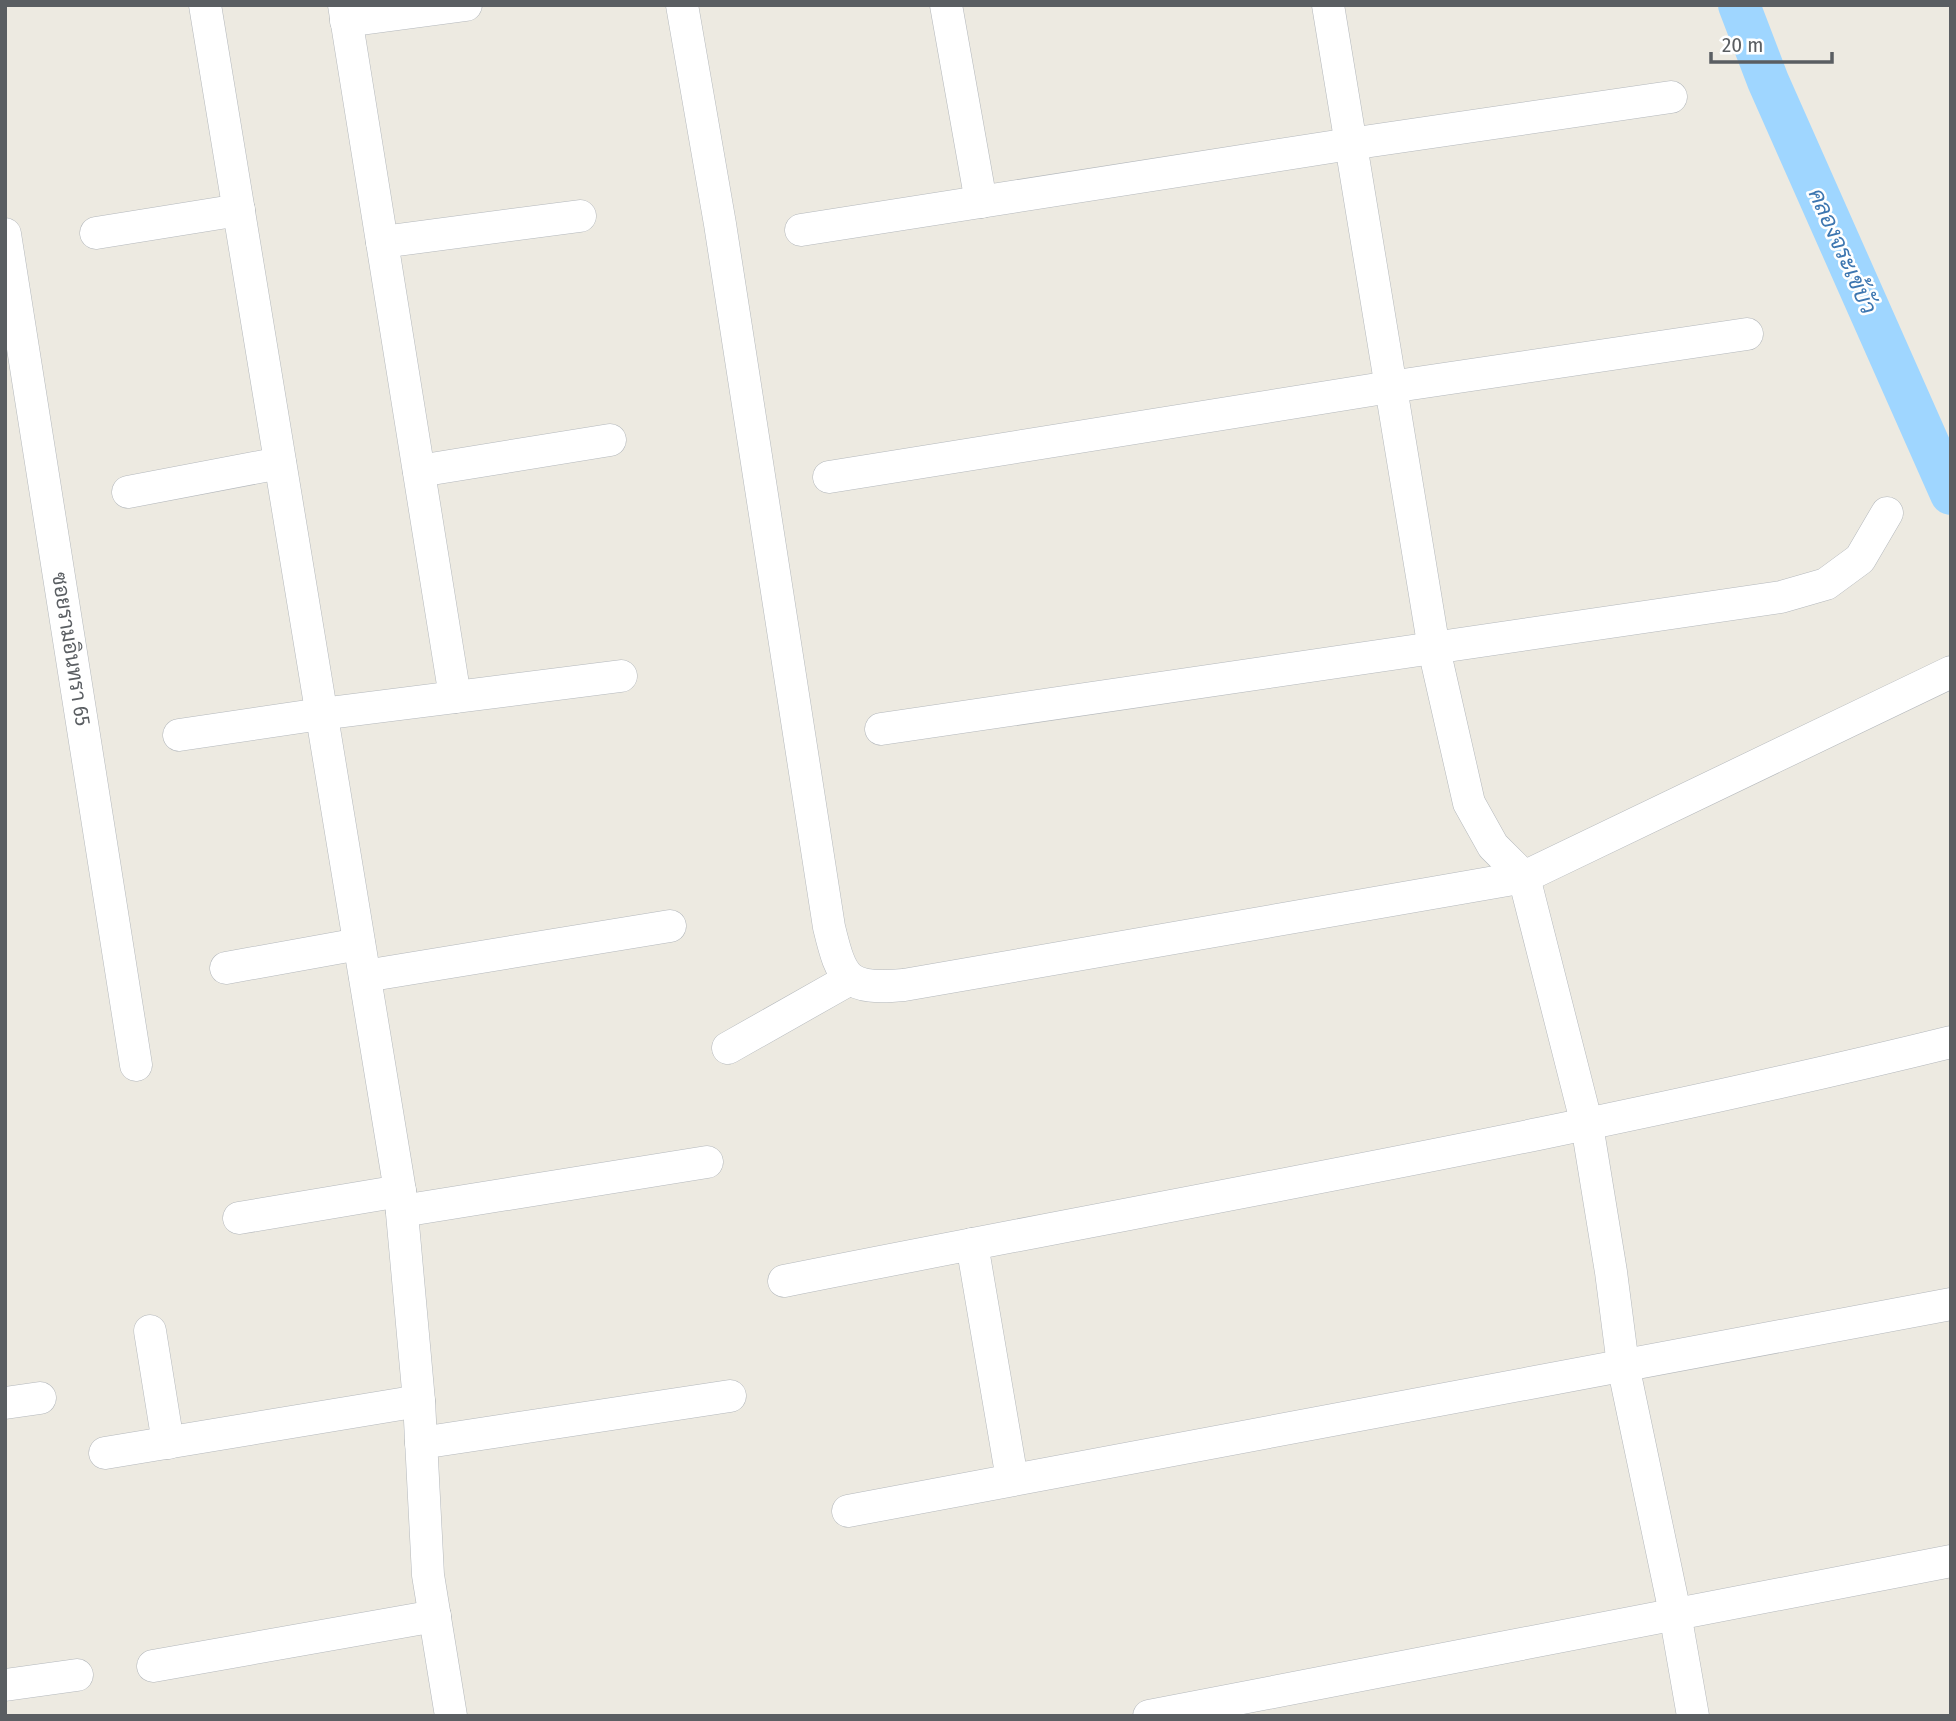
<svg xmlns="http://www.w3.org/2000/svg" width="1956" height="1721" font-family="'Fira Sans Condensed',Sarabun,sans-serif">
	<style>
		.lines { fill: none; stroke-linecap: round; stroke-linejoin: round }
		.canal { stroke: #9fd6ff; stroke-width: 42 }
		.minor-casing { stroke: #b4b8bc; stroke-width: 33 }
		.minor { stroke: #fff; stroke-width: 32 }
		.labels { text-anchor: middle; stroke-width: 5; stroke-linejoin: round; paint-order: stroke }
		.street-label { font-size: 21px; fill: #5a5e62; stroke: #fff }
		.water-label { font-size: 23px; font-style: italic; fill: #3d76b0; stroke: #fff }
	</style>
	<rect width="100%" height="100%" fill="#edeae1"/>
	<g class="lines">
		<polyline class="canal" points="1739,5 1768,81 1951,494"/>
		<defs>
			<g id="minor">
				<polyline points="205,5 400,1191 419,1401 428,1575 451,1716"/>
				<polyline points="344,5 455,697"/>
				<path d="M 682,5 L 720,224 L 829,927 C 842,981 847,990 904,985 L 1524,877 L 1951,672"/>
				<polyline points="946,5 981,202"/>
				<polyline points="1328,5 1434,649 1469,803 1493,846 1524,877 1587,1125 1611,1272 1623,1365 1675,1613 1693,1716"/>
				<polyline points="346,21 466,5"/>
				<polyline points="801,230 1350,144 1671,97"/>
				<polyline points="96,233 239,210"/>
				<polyline points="5,234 136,1065"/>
				<polyline points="382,242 580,216"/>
				<polyline points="419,471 610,440"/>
				<polyline points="829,477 1390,387 1747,334"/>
				<polyline points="128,492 280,463"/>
				<polyline points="881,729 1781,597 1826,584 1860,559 1887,513"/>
				<polyline points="179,735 321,714 621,676"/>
				<polyline points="226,968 359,944"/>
				<polyline points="365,976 670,926"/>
				<polyline points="728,1048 850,979"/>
				<polyline points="402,1211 707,1162"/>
				<polyline points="239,1218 400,1191"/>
				<polyline points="972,1244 1012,1479"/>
				<path d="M 784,1281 C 1173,1203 1565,1137 1951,1042"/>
				<polyline points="150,1331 168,1443"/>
				<polyline points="5,1403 40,1398"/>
				<polyline points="421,1443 730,1396"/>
				<polyline points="105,1453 419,1401"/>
				<polyline points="848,1511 1951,1304"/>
				<polyline points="153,1666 435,1616"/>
				<polyline points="5,1685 77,1675"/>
				<polyline points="1149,1716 1951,1561"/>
			</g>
		</defs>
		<use href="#minor" class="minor-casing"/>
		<use href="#minor" class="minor"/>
	</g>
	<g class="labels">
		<g class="street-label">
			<text transform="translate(71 649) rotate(81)" y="7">ซอยรามอินทรา 65</text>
		</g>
		<g class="water-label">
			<text transform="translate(1843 251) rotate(66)" y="8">คลองจระเข้บัว</text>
		</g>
	</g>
	<rect width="1956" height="1721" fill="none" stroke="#5a5e62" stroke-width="14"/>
	<path d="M1711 52v10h121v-10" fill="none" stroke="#5a5e62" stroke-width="3.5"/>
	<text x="1722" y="52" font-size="21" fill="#5a5e62" stroke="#ffffff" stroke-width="5" paint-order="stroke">20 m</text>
</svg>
